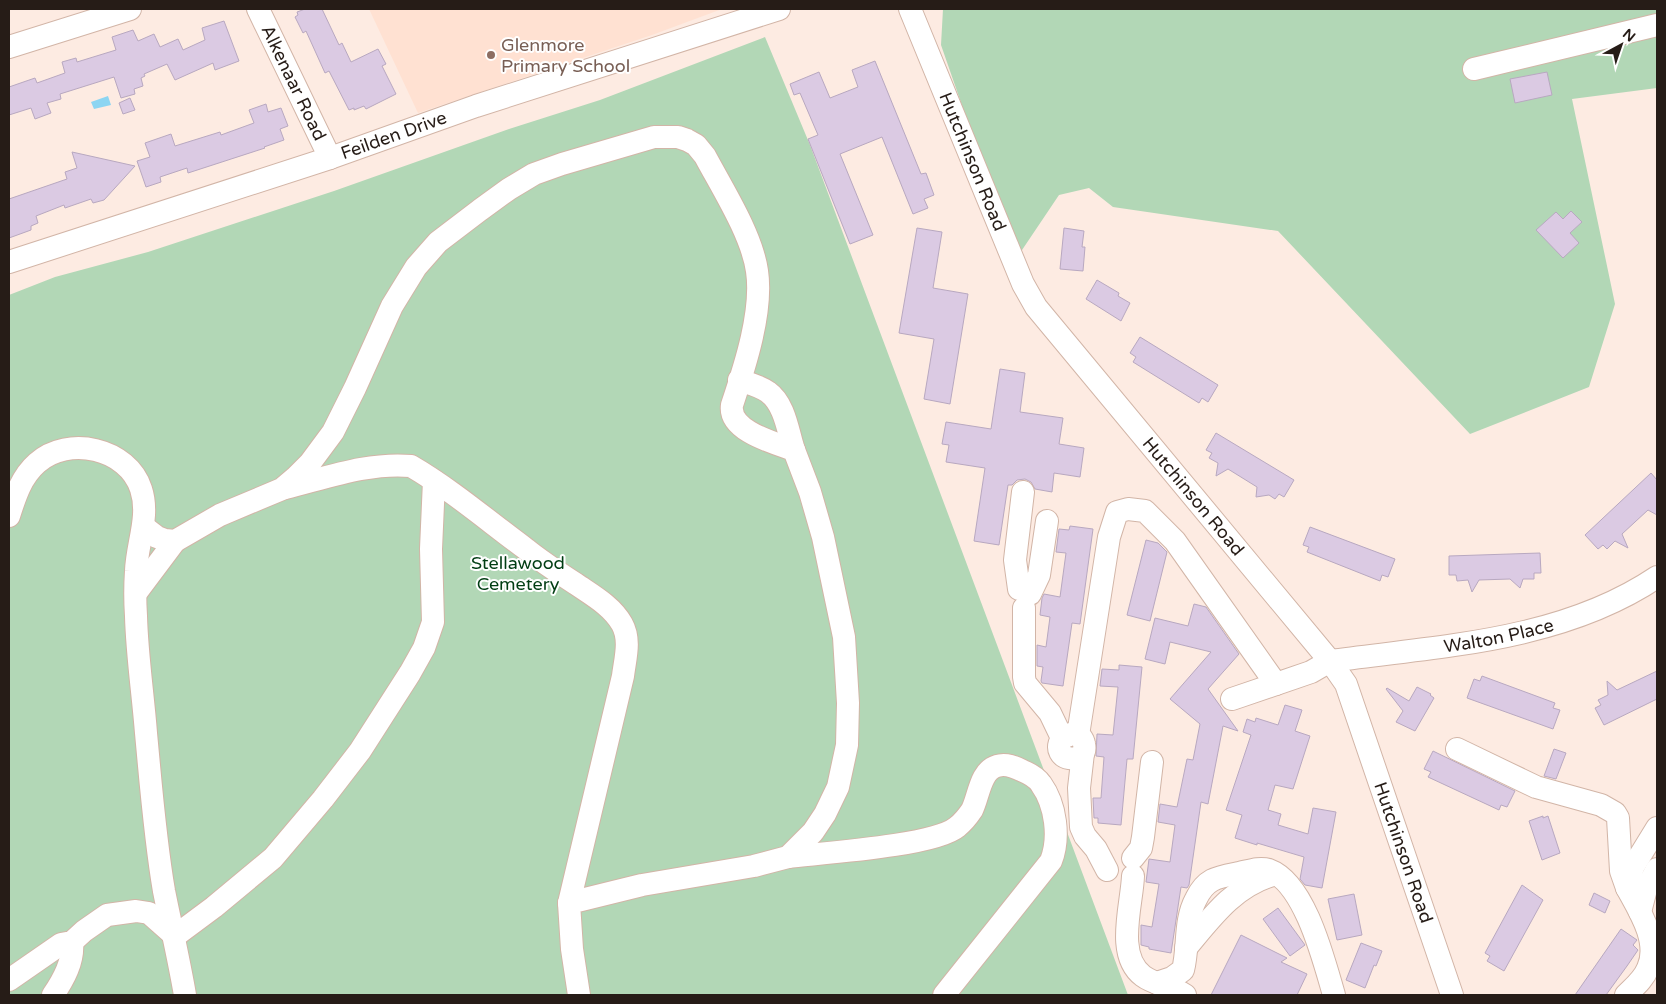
<svg xmlns="http://www.w3.org/2000/svg" width="1666" height="1004" font-family="'Varela Round',sans-serif">
	<style>
		.built { fill: #ffe1d2 }
		.green { fill: #b2d7b6 }
		.water { fill: #8cd5f2 }
		.building { fill: #dbcae3; stroke: #b8a8c0 }
		.lines { fill: none; stroke-linecap: round; stroke-linejoin: round }
		.minor-casing { stroke: #d2b5a7; stroke-width: 24 }
		.minor { stroke: #fff; stroke-width: 22 }
		.education-dot { fill: #8d6e63; stroke: #fff; stroke-width: 2 }
		.labels { text-anchor: middle; stroke-width: 4; stroke-linejoin: round; paint-order: stroke }
		.education-label { font-size: 18px; fill: #785e54; stroke: #fff; text-anchor: start }
		.street-label { font-size: 18px; fill: #261c17; stroke: #fff }
		.park-label { font-size: 18px; fill: #013d13; stroke: #fff }
	</style>
	<rect width="100%" height="100%" fill="#fdebe2"/>
	<polygon class="built" points="369,9 722,9 652,35 418,113"/>
	<g class="green">
		<polygon points="943,9 1657,9 1657,88 1572,99 1615,304 1589,387 1470,434 1278,231 1113,207 1089,188 1059,195 1020,253 974,140 941,45"/>
		<polygon points="765,37 810,145 1128,995 9,995 9,295 55,277 148,252 334,191 509,129 600,100"/>
	</g>
	<polygon class="water" points="108,96 111,105 94,109 91,102"/>
	<g class="building">
		<polygon points="305,9 322,9 339,45 342,43 351,62 378,49 386,64 382,66 396,94 366,109 364,106 354,110 354,108 349,110 329,71 325,73 306,31 303,33 295,17 298,15 297,12"/>
		<polygon points="224,21 239,61 215,70 213,63 175,80 167,64 144,74 145,76 141,78 143,86 134,89 135,94 121,98 114,77 60,94 61,99 47,103 51,113 35,119 31,108 9,115 9,87 35,78 37,83 65,73 62,62 76,58 77,62 116,50 112,37 133,30 138,41 154,34 160,47 178,39 183,50 205,40 202,28"/>
		<polygon points="875,61 921,174 926,173 934,195 924,199 928,208 913,214 882,137 840,154 873,235 850,244 808,139 818,135 800,93 794,95 790,84 819,72 830,98 858,87 852,70"/>
		<polygon points="1547,72 1552,95 1515,103 1510,79"/>
		<polygon points="130,98 135,110 123,114 119,103"/>
		<polygon points="266,104 268,112 281,108 288,126 280,129 284,140 264,147 265,148 188,173 187,168 160,177 161,182 146,187 137,161 150,157 145,143 171,134 175,146 220,132 221,135 254,123 249,110"/>
		<polygon points="72,152 135,166 104,200 93,203 91,199 65,208 64,205 36,216 38,223 31,226 31,230 9,238 9,199 67,179 65,172 77,168"/>
		<polygon points="1571,211 1582,222 1570,233 1579,243 1563,258 1536,230 1556,212 1563,219"/>
		<polygon points="917,228 942,232 933,288 968,294 950,404 924,399 934,339 899,333"/>
		<polygon points="1064,228 1084,231 1082,247 1085,247 1083,271 1060,269"/>
		<polygon points="1097,280 1119,293 1118,296 1130,303 1121,321 1086,299"/>
		<polygon points="1140,337 1218,385 1208,402 1202,398 1199,403 1133,362 1136,357 1130,353"/>
		<polygon points="1000,369 1025,373 1020,412 1063,418 1059,444 1084,448 1080,477 1054,473 1052,492 1035,489 1031,482 1025,479 1017,480 1012,485 1008,485 999,545 974,541 985,468 946,462 949,445 942,444 946,422 991,429"/>
		<polygon points="1216,433 1294,480 1284,497 1279,494 1275,499 1269,495 1256,497 1257,487 1228,469 1216,476 1218,463 1209,458 1212,453 1206,450"/>
		<polygon points="1651,473 1657,480 1657,515 1648,510 1622,534 1628,548 1615,541 1607,549 1603,545 1598,549 1585,535"/>
		<polygon points="1070,526 1093,529 1080,624 1072,623 1063,686 1042,683 1041,681 1043,667 1037,666 1037,645 1046,647 1050,617 1040,615 1042,598 1044,594 1060,597 1066,553 1056,552 1059,529 1069,530"/>
		<polygon points="1310,527 1395,559 1388,577 1382,575 1380,581 1307,552 1309,547 1303,545"/>
		<polygon points="1146,540 1158,543 1167,552 1150,621 1127,615"/>
		<polygon points="1540,553 1541,573 1534,573 1534,579 1523,579 1520,588 1510,579 1479,580 1472,592 1468,580 1457,581 1456,575 1449,575 1449,556"/>
		<polygon points="1194,604 1206,607 1239,654 1208,689 1238,731 1223,726 1208,804 1201,802 1189,885 1187,888 1181,887 1171,953 1149,949 1149,947 1141,945 1141,925 1152,927 1159,884 1146,882 1149,859 1170,862 1175,825 1158,822 1160,804 1177,807 1187,759 1193,760 1200,724 1170,699 1211,652 1170,642 1165,664 1145,659 1155,618 1188,626"/>
		<polygon points="1119,665 1142,667 1133,759 1127,759 1121,825 1098,823 1098,818 1094,818 1093,798 1101,798 1104,757 1096,756 1097,734 1113,735 1118,687 1100,686 1102,669 1119,670"/>
		<polygon points="1657,671 1657,699 1604,725 1595,708 1601,705 1598,700 1608,695 1607,681 1617,690"/>
		<polygon points="1482,676 1555,703 1553,708 1560,710 1553,729 1467,698 1474,679 1480,681"/>
		<polygon points="1417,687 1431,694 1430,695 1434,698 1415,731 1396,722 1403,711 1386,689 1387,688 1409,701"/>
		<polygon points="1285,705 1302,710 1295,731 1310,736 1293,789 1275,785 1268,810 1281,814 1278,825 1308,834 1313,808 1336,812 1322,888 1305,885 1300,879 1304,857 1257,843 1257,845 1235,838 1242,815 1226,810 1251,735 1243,732 1247,719 1255,722 1256,718 1278,725"/>
		<polygon points="1554,749 1566,753 1556,779 1544,776"/>
		<polygon points="1433,751 1515,791 1507,807 1501,805 1499,810 1428,777 1431,772 1424,769"/>
		<polygon points="1543,816 1543,818 1548,816 1560,853 1542,860 1529,821"/>
		<polygon points="1522,885 1543,900 1504,971 1487,961 1490,956 1485,953"/>
		<polygon points="1594,893 1610,901 1605,913 1589,905"/>
		<polygon points="1354,894 1362,935 1337,940 1328,899"/>
		<polygon points="1278,908 1305,945 1290,956 1263,919"/>
		<polygon points="1621,929 1637,940 1633,945 1638,950 1627,966 1606,995 1575,995"/>
		<polygon points="1241,935 1287,958 1281,962 1307,974 1297,995 1211,995"/>
		<polygon points="1361,943 1382,951 1376,966 1374,965 1365,988 1346,980"/>
	</g>
	<g class="lines">
		<defs>
			<g id="minor">
				<path id="s1" d="M 258,9 L 330,158"/>
				<path id="s2" d="M 910,9 L 1023,284 L 1036,307 L 1330,661 L 1346,684 L 1452,995"/>
				<polyline points="9,47 130,9"/>
				<polyline points="1474,69 1657,25"/>
				<path id="s3" d="M 9,262 L 330,158 L 476,106 L 779,9"/>
				<path d="M 739,380 C 748,383 760,386 768,392 C 785,404 788,432 794,450"/>
				<path d="M 285,488 C 326,478 369,462 411,466 C 452,490 488,521 526,549 C 542,562 559,573 576,584 C 592,595 612,606 622,624 C 631,640 625,659 623,676 L 569,903"/>
				<path d="M 9,516 C 15,497 21,477 37,463 C 68,435 128,448 141,489 C 150,516 137,543 136,571 C 135,586 135,601 136,616 C 137,655 143,694 146,733 C 151,786 155,839 164,891 C 171,926 179,960 185,995"/>
				<path d="M 144,527 L 157,537 L 165,540 L 175,541 L 220,515 L 282,489 L 295,478 L 310,463 L 333,432 L 355,388 L 392,306 L 416,267 L 438,242 L 480,210 L 509,189 L 534,174 L 562,164 L 654,137 L 678,137 L 687,140 L 696,145 L 705,156 C 722,188 752,235 757,271 C 763,311 745,366 732,405 C 728,431 775,443 794,450 L 810,492 L 823,537 L 844,637 L 848,703 L 847,745 L 838,787 L 825,814 L 813,832 L 788,857 L 754,866 L 642,885 L 569,903 L 572,949 L 579,995"/>
				<polyline points="1019,589 1015,560 1023,492"/>
				<polyline points="136,593 175,541"/>
				<polyline points="1030,594 1039,575 1047,521"/>
				<path d="M 1024,608 L 1024,677 L 1025,683 L 1050,713 L 1062,738 C 1048,762 1089,766 1084,744 C 1083,738 1079,735 1074,733 L 1062,738"/>
				<path id="s4" d="M 1232,699 L 1311,672 L 1330,661 C 1441,646 1562,641 1657,577"/>
				<polyline points="1078,735 1109,537 1117,512 1128,509 1145,511 1175,541 1276,684"/>
				<polyline points="1457,749 1536,787 1601,805 1615,813 1618,818 1621,871 1627,888"/>
				<polyline points="1083,753 1079,788 1081,827 1085,836 1096,849 1107,870"/>
				<path d="M 788,857 C 822,853 934,846 957,827 C 962,823 968,816 972,810 C 979,796 980,771 997,766 C 1006,763 1015,767 1023,771 C 1030,774 1037,778 1041,784 C 1056,805 1060,838 1051,861 L 944,995"/>
				<polyline points="1133,858 1141,848 1143,837 1152,762"/>
				<path d="M 1133,876 C 1132,905 1115,955 1143,976 C 1155,985 1172,986 1185,995"/>
				<polyline points="1640,912 1646,889 1657,869"/>
				<path d="M 1186,948 C 1211,918 1234,886 1273,875"/>
				<polyline points="9,980 61,944 72,942 84,931 107,915 136,911 149,913 175,936 214,907 273,858 323,799 360,751 410,673 424,648 433,622 431,549 434,481"/>
				<path d="M 1157,983 L 1172,978 L 1183,970 C 1189,947 1184,921 1196,899 C 1206,878 1218,877 1239,873 C 1249,871 1259,867 1269,870 C 1305,883 1324,961 1334,995"/>
				<path d="M 53,995 C 64,979 74,961 72,942"/>
				<path d="M 1626,995 C 1634,987 1644,979 1648,968 C 1660,942 1639,910 1627,888 L 1633,867 L 1657,828"/>
			</g>
		</defs>
		<use href="#minor" class="minor-casing"/>
		<use href="#minor" class="minor"/>
	</g>
	<circle class="education-dot" cx="491" cy="55" r="5"/>
	<g class="labels">
		<g class="education-label">
			<text x="501" y="51">Glenmore<tspan x="501" dy="21">Primary School</tspan></text>
		</g>
		<g class="street-label">
			<text dy="6" stroke="none"><textPath href="#s1" startOffset="82">Alkenaar Road</textPath></text>
			<text dy="6" stroke="none"><textPath href="#s3" startOffset="405">Feilden Drive</textPath></text>
			<text dy="6" stroke="none"><textPath href="#s2" startOffset="165">Hutchinson Road</textPath></text>
			<text dy="6" stroke="none"><textPath href="#s2" startOffset="570">Hutchinson Road</textPath></text>
			<text dy="6" stroke="none"><textPath href="#s4" startOffset="276">Walton Place</textPath></text>
			<text dy="6" stroke="none"><textPath href="#s2" startOffset="990">Hutchinson Road</textPath></text>
		</g>
		<g class="park-label">
			<text x="518" y="569">Stellawood<tspan x="518" dy="21">Cemetery</tspan></text>
		</g>
	</g>
	<rect width="1666" height="1004" fill="none" stroke="#261c17" stroke-width="20"/>
	<g transform="translate(1621 45) rotate(40)" stroke="#ffffff" stroke-width="4" paint-order="stroke">
	<path d="M0-4L9 19L0 12L-9 19Z" fill="#261c17"/>
	<text y="-8" font-size="14" font-weight="bold" text-anchor="middle" fill="#261c17">N</text>
	</g>
</svg>
